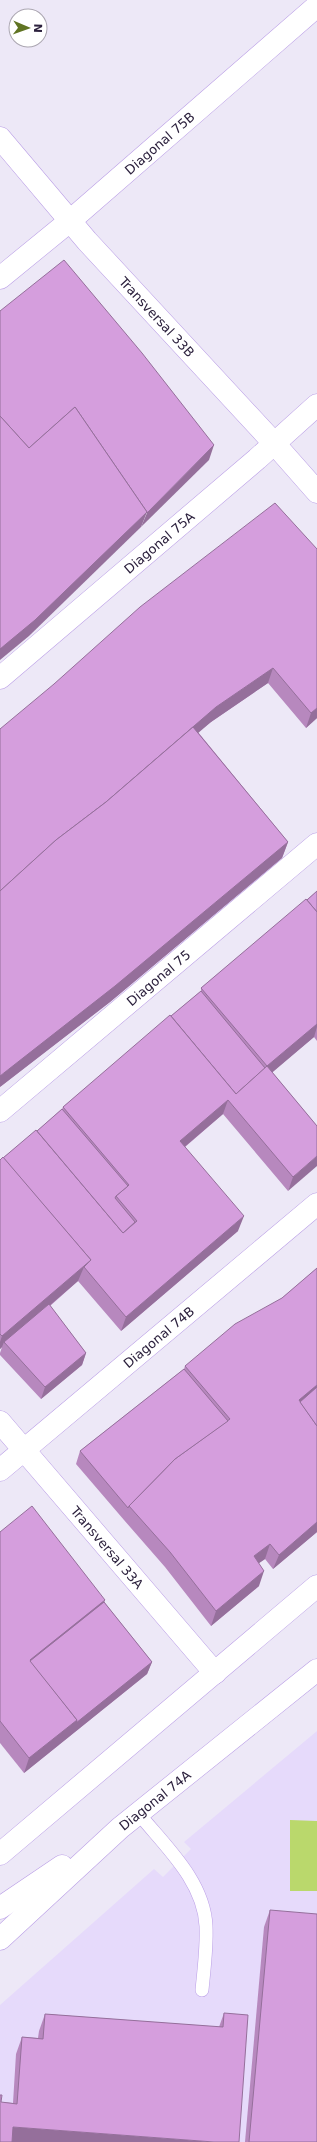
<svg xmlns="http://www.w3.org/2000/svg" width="317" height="2142" font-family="'DejaVu Sans',sans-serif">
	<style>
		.built { fill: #e6dafb }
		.water { fill: #bad86c }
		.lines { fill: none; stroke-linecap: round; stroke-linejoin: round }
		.service-casing { stroke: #ba9ee6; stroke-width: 14 }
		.minor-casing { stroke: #ba9ee6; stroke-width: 23 }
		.secondary-casing { stroke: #ba9ee6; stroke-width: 23 }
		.service { stroke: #fff; stroke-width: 13 }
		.minor { stroke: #fff; stroke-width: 22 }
		.secondary { stroke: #fff; stroke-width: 22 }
		.wall { fill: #b788be }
		.shaded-wall { fill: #956f9b }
		.building { fill: #d59edd; stroke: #956f9b }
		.labels { text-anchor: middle; stroke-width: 4; stroke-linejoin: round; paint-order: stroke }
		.street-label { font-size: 13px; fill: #2c213d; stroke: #fff }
	</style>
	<rect width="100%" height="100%" fill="#ede8f7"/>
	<polygon class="built" points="317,1731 317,2142 0,2142 0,2005 154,1869 163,1877 191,1849 184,1842"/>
	<polygon class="water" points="290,1820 317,1821 317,1891 290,1891"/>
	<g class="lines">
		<defs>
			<path id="service" d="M 139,1814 C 165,1846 204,1881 206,1926 C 207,1947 204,1969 202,1990"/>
			<g id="minor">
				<path id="s1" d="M 0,138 L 87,241 L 273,442 L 317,492"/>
				<path id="s2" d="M 0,278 L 71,220 L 317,6"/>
				<path id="s3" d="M 0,678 L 257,459 L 317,405"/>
				<path id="s4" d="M 0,1111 L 317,844"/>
				<path id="s5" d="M 0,1422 L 215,1673"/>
				<path id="s6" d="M 0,1470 L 317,1204"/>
			</g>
			<g id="secondary">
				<polyline points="0,1854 317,1586"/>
				<polyline points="0,1908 62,1866"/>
				<path id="s7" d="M 0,1939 L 120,1828 L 317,1670"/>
			</g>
		</defs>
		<use href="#service" class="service-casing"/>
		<use href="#minor" class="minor-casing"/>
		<use href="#secondary" class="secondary-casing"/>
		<use href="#service" class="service"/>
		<use href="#minor" class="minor"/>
		<use href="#secondary" class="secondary"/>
	</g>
	<g class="wall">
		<polygon points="275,503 317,718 306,728 268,683 211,722 198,732 288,842 282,858 110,1002 0,1087"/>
		<polygon points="317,891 317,1041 314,1037 272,1072 317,1126 288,1191 223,1114 185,1147 238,1231 121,1331 78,1281 50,1306 86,1353 82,1365 41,1399 0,1355 0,1353 2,1347 0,1349 0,1160 37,1131 62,1109 63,1107 171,1016 201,991 201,988"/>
		<polygon points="317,1268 317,1532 273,1569 265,1559 259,1563 259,1586 211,1626 165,1567 124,1520 76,1464 80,1451 184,1369 185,1366 282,1298"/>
		<polygon points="0,1532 104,1602 152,1662 147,1674 24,1773 0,1743"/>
		<polygon points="270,1910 317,2142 245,2142 264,1927"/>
		<polygon points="224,2013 239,2142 1,2102 13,2103 16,2054 22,2037 38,2038 39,2031 45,2014 219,2027"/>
	</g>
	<g class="shaded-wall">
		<polygon points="214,445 209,460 141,527 147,513"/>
		<polygon points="147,512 141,527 29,636 0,660 0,649"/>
		<polygon points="273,668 268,683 211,722 100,817 0,891 10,882 216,707"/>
		<polygon points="317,708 317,718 306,728 311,713"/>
		<polygon points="288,842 282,858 110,1002 0,1087 0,1076"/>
		<polygon points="317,1024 317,1027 314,1037 233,1106 267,1066"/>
		<polygon points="228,1100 223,1114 175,1155 180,1141"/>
		<polygon points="317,1156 317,1166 288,1191 293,1177"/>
		<polygon points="244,1216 238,1231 121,1331 126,1317"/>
		<polygon points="91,1260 84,1267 78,1281 5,1344 4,1342 2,1347 0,1349 0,1342 2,1336"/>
		<polygon points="86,1353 82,1365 41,1399 45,1387"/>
		<polygon points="317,1385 317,1395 302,1408 299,1400"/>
		<polygon points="317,1522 317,1532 273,1569 279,1555"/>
		<polygon points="270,1544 265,1559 249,1570 254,1556"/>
		<polygon points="264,1571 259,1586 211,1626 216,1611"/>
		<polygon points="105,1600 100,1615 33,1668 30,1660"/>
		<polygon points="152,1662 147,1674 24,1773 29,1758 77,1720"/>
		<polygon points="13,2127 214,2142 7,2142"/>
	</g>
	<g class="building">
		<polygon points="64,260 142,353 214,445 147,513 147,512 75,407 29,448 0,416 0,311"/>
		<polygon points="75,407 147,512 35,620 0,649 0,416 29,448"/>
		<polygon points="275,503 317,549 317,708 311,713 273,668 216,707 106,802 56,840 0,891 0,729 54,684 140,607"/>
		<polygon points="193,727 288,842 115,986 0,1076 0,891 56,840 106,802"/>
		<polygon points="317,891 317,912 307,900"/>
		<polygon points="306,899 317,912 317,1024 267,1066 201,988"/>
		<polygon points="201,991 265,1068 236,1094 171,1016"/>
		<polygon points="170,1015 236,1094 267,1066 317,1126 317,1156 293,1177 228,1100 180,1141 244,1216 126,1317 84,1267 91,1260 3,1158 36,1130 123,1233 137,1221 116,1196 129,1185 63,1107"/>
		<polygon points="62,1109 128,1186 116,1196 115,1198 135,1222 123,1233 37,1131"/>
		<polygon points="3,1157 91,1260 2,1336 0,1334 0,1160"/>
		<polygon points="317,1268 317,1385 299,1400 317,1426 317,1522 279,1555 270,1544 254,1556 264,1571 216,1611 170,1552 129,1506 175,1459 230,1419 185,1366 235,1324 282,1298"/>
		<polygon points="49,1304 86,1353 45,1387 4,1342"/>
		<polygon points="184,1369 228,1421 175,1459 129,1506 128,1508 80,1451"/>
		<polygon points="317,1387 317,1426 300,1402"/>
		<polygon points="32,1506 105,1600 30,1660 77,1720 29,1758 0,1721 0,1532"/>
		<polygon points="104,1602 152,1662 76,1723 77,1720 30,1661"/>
		<polygon points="270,1910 317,1914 317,2142 249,2142"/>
		<polygon points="224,2013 248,2015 239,2142 214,2142 13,2127 12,2142 0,2142 0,2095 2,2095 1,2102 17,2104 22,2037 43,2039 45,2014 223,2027"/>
	</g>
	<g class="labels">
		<g class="street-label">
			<text dy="5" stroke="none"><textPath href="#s2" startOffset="209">Diagonal 75B</textPath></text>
			<text dy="5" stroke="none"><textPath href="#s1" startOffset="238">Transversal 33B</textPath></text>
			<text dy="5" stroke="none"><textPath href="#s3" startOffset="209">Diagonal 75A</textPath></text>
			<text dy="5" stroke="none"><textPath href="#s4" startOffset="207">Diagonal 75</textPath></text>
			<text dy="5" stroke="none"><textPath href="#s6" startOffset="207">Diagonal 74B</textPath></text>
			<text dy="5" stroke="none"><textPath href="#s5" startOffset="165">Transversal 33A</textPath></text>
			<text dy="5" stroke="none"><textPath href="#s7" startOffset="208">Diagonal 74A</textPath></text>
		</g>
	</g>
	<g transform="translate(28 28) rotate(92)"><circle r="19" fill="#ffffff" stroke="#aba6b1"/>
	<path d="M0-3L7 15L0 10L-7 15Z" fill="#607423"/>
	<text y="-6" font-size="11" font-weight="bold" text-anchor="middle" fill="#2c213d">N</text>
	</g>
</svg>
